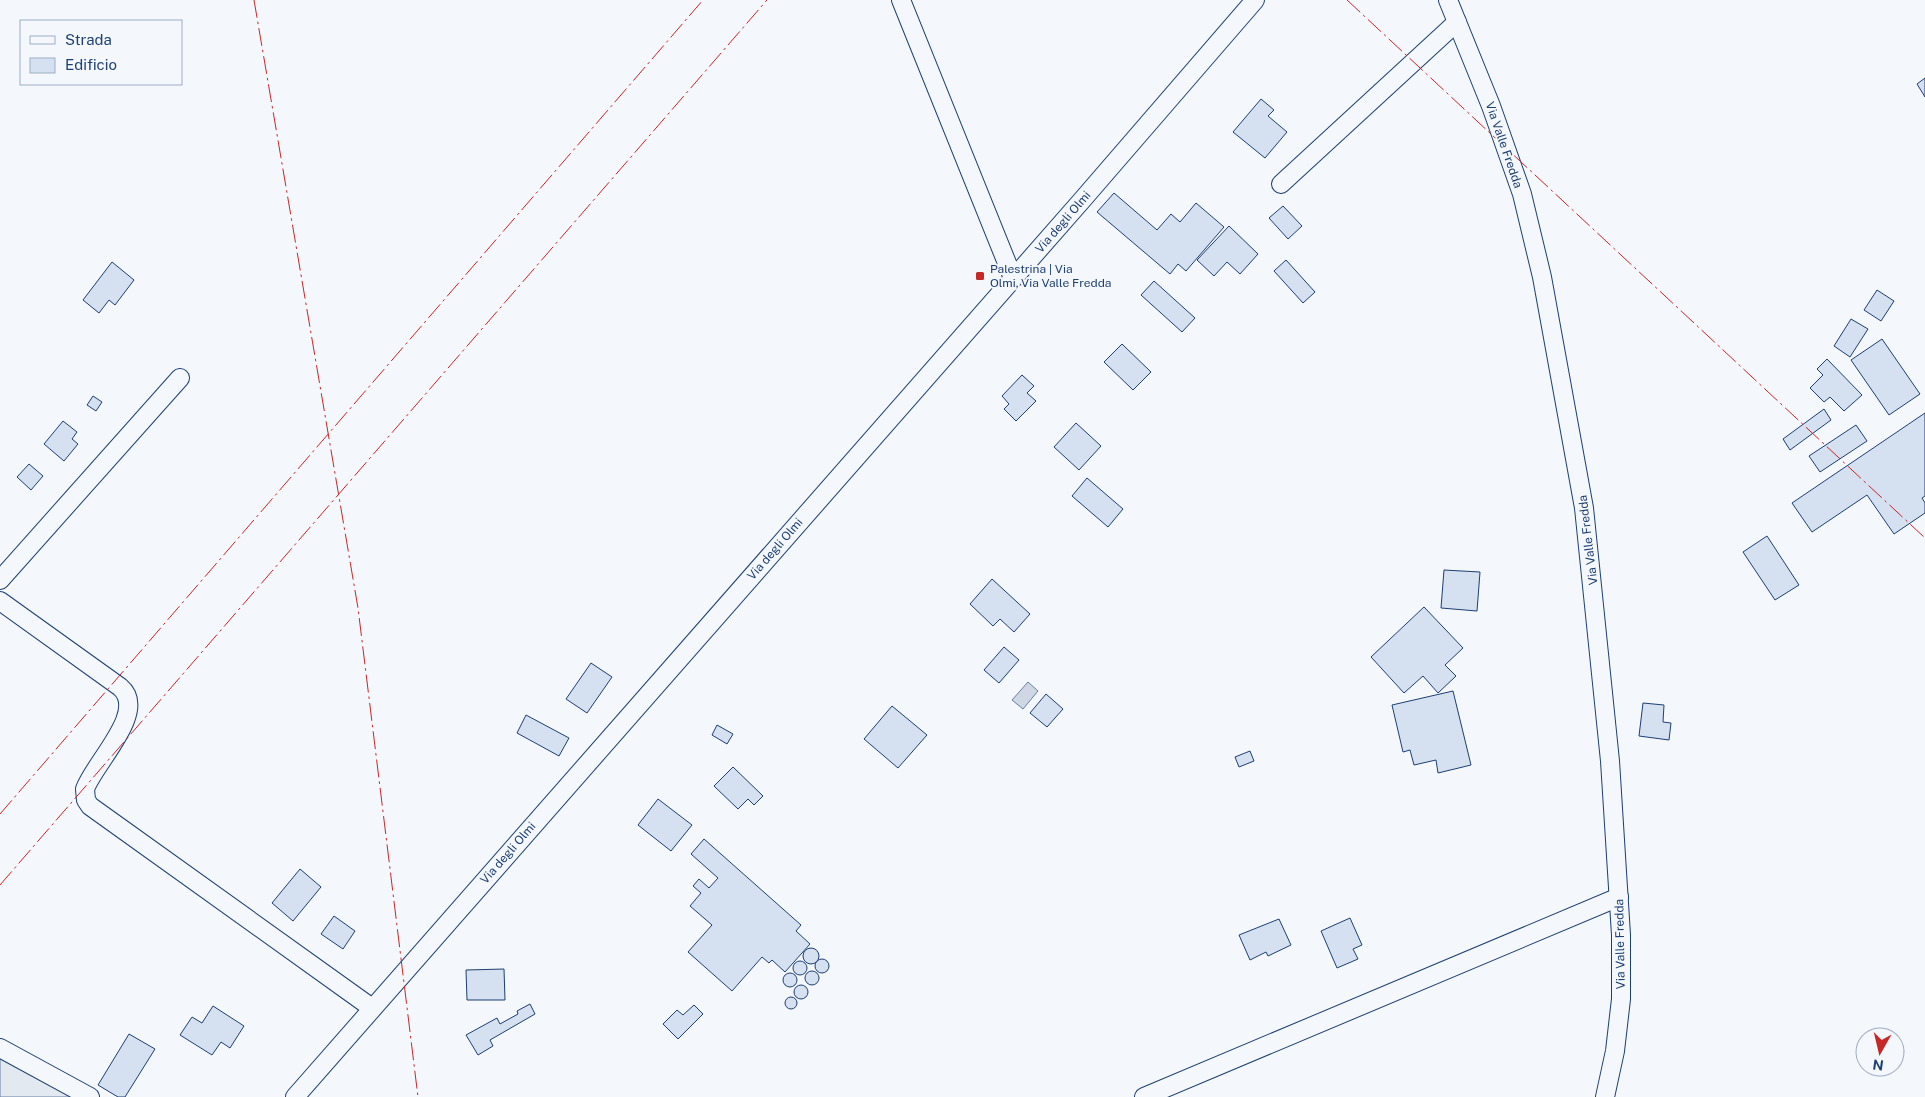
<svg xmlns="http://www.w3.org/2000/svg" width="1925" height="1097" font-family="'Public Sans',sans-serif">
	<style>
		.green { fill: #e3e9f0; stroke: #687fa3 }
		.water { fill: #cfd7e4; stroke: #687fa3 }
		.building { fill: #d5e0f0; stroke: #1d3f73 }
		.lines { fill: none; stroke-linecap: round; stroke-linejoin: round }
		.minor-casing { stroke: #1d3f73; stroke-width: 20 }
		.minor { stroke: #f4f7fb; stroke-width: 18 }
		.power { stroke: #c62828; stroke-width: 1; stroke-dasharray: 18 4 2.5 4; stroke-linecap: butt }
		.poi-dot { fill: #c62828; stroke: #f4f7fb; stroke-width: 2 }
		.labels { text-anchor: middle; stroke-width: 4; stroke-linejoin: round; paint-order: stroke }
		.street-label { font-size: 12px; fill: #1d3f73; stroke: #f4f7fb }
		.poi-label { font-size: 12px; fill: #1d3f73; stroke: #f4f7fb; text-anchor: start }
	</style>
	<rect width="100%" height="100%" fill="#f4f7fb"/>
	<polygon class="green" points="0,1048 85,1097 0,1097"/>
	<polygon class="water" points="1028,682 1038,691 1023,709 1012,700"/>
	<g class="building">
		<polygon points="1925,78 1925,97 1917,84"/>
		<polygon points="1261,99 1274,110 1268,116 1287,132 1265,158 1233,132"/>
		<polygon points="1114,193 1157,230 1171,214 1180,222 1196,203 1224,227 1186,271 1178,264 1170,274 1097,212"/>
		<polygon points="1283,206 1302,226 1288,239 1269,218"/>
		<polygon points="1229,226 1258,254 1240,274 1227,262 1214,276 1197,260"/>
		<polygon points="1286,260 1315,292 1303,303 1274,271"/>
		<polygon points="112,262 134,280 115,305 109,300 99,313 83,300"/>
		<polygon points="1154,281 1195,318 1182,332 1141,295"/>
		<polygon points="1877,290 1894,301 1881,321 1864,310"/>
		<polygon points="1851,319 1868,329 1850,357 1834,346"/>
		<polygon points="1882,339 1920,394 1889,415 1851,360"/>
		<polygon points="1122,344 1151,372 1133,390 1104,362"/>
		<polygon points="1827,359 1862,395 1844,411 1830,397 1824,402 1810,388 1823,375 1817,369"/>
		<polygon points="1022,375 1034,386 1027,393 1036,401 1016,421 1004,409 1009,404 1002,396"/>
		<polygon points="93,396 102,402 96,411 87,405"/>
		<polygon points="1824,409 1831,420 1790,450 1783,439"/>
		<polygon points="1925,413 1925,496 1922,498 1925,503 1925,513 1894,534 1867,495 1812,532 1792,503"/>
		<polygon points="63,421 77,432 72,439 78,444 64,461 44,444"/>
		<polygon points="1076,423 1101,446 1079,470 1054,447"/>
		<polygon points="1856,425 1867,441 1820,472 1809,456"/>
		<polygon points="29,464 43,476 31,490 17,477"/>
		<polygon points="1087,478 1123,509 1108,527 1072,496"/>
		<polygon points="1767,536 1799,585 1775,600 1743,552"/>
		<polygon points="1444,570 1480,572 1477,611 1441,608"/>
		<polygon points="992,579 1030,614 1014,632 1000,619 993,626 970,604"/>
		<polygon points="1424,607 1463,648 1445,665 1456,676 1438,693 1423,676 1404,693 1371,657"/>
		<polygon points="1004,647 1019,660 999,683 984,670"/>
		<polygon points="591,663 612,677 587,713 566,699"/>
		<polygon points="1453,691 1471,765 1438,773 1436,760 1414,765 1410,750 1403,752 1392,705"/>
		<polygon points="1046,694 1063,709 1047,727 1030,713"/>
		<polygon points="1643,703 1664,705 1663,722 1671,723 1669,740 1639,736"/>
		<polygon points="892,706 927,735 898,768 864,739"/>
		<polygon points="526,715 569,738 559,756 517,733"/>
		<polygon points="717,725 733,734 727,744 712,735"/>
		<polygon points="1250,751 1254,761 1239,767 1235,757"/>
		<polygon points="733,767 763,796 754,805 748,799 738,809 714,786"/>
		<polygon points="658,799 692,825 671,851 638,825"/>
		<polygon points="704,839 801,925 796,931 810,944 785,972 772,960 769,963 762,957 732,991 688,952 712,925 690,906 701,893 693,886 699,879 709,888 718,878 691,854"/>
		<polygon points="300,869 321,887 293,921 272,903"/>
		<polygon points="334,916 355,931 343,949 321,934"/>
		<polygon points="1350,918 1362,945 1353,949 1358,959 1337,968 1321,931"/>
		<polygon points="1279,919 1291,945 1268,956 1266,952 1250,960 1239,935"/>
		<circle cx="811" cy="956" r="8"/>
		<circle cx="822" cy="966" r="7"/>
		<circle cx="800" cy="968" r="7"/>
		<polygon points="504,969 505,1000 467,1000 466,970"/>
		<circle cx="812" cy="978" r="7"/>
		<circle cx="790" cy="980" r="7"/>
		<circle cx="801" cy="992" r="7"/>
		<circle cx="791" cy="1003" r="6"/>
		<polygon points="530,1004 535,1014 490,1040 493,1046 478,1055 466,1035 497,1018 500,1024 518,1014 517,1011"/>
		<polygon points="694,1005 703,1014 678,1039 663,1024 677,1010 683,1015"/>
		<polygon points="213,1006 244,1026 230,1048 221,1042 212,1055 180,1035 192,1017 202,1023"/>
		<polygon points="129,1034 155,1049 125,1097 118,1097 98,1085"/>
	</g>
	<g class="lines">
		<defs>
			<g id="minor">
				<polyline points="901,0 1013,278"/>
				<polyline points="1448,0 1491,106 1522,194 1542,277 1584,508 1610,761 1621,935 1621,999 1615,1051 1605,1097"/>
				<polyline points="1281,184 1457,22"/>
				<polyline points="0,580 180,378"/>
				<path d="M 0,601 L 120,687 C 149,711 94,763 85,789 L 86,800 L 90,806 L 372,1008"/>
				<polyline points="0,1048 90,1097"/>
				<polyline points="295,1097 1083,199 1255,0"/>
				<polyline points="1144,1097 1619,897"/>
			</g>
		</defs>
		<use href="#minor" class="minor-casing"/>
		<use href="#minor" class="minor"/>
		<g class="power">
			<polyline points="254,0 358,608 418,1097"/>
			<polyline points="1347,0 1925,538"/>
			<polyline points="0,814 703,0"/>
			<polyline points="0,885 767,0"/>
		</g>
	</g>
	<rect class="poi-dot" x="975" y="271" width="10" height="10" rx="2.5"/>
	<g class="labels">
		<g class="street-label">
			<text transform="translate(1504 145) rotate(71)" y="4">Via Valle Fredda</text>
			<text transform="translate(1063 222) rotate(-49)" y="4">Via degli Olmi</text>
			<text transform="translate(1588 540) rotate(-97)" y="4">Via Valle Fredda</text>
			<text transform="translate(775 549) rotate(-49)" y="4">Via degli Olmi</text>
			<text transform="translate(508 853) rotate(-49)" y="4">Via degli Olmi</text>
			<text transform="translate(1620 944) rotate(-91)" y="4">Via Valle Fredda</text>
		</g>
		<g class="poi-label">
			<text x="990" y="273">Palestrina | Via<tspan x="990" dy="14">Olmi, Via Valle Fredda</tspan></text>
		</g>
	</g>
	<rect x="20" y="20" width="162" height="65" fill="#f4f7fb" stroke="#9eadc5"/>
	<rect x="30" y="36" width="25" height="8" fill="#f4f7fb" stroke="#9eadc5"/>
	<text x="65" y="45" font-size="15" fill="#1d3f73">Strada</text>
	<rect x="30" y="58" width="25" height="15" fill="#d5e0f0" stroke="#9eadc5"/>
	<text x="65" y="70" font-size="15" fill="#1d3f73">Edificio</text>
	<g transform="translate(1880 1052) rotate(188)"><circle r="24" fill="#f4f7fb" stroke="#9eadc5"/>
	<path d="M0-4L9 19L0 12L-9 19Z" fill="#c62828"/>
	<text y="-8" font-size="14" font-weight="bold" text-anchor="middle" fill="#1d3f73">N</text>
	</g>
</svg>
